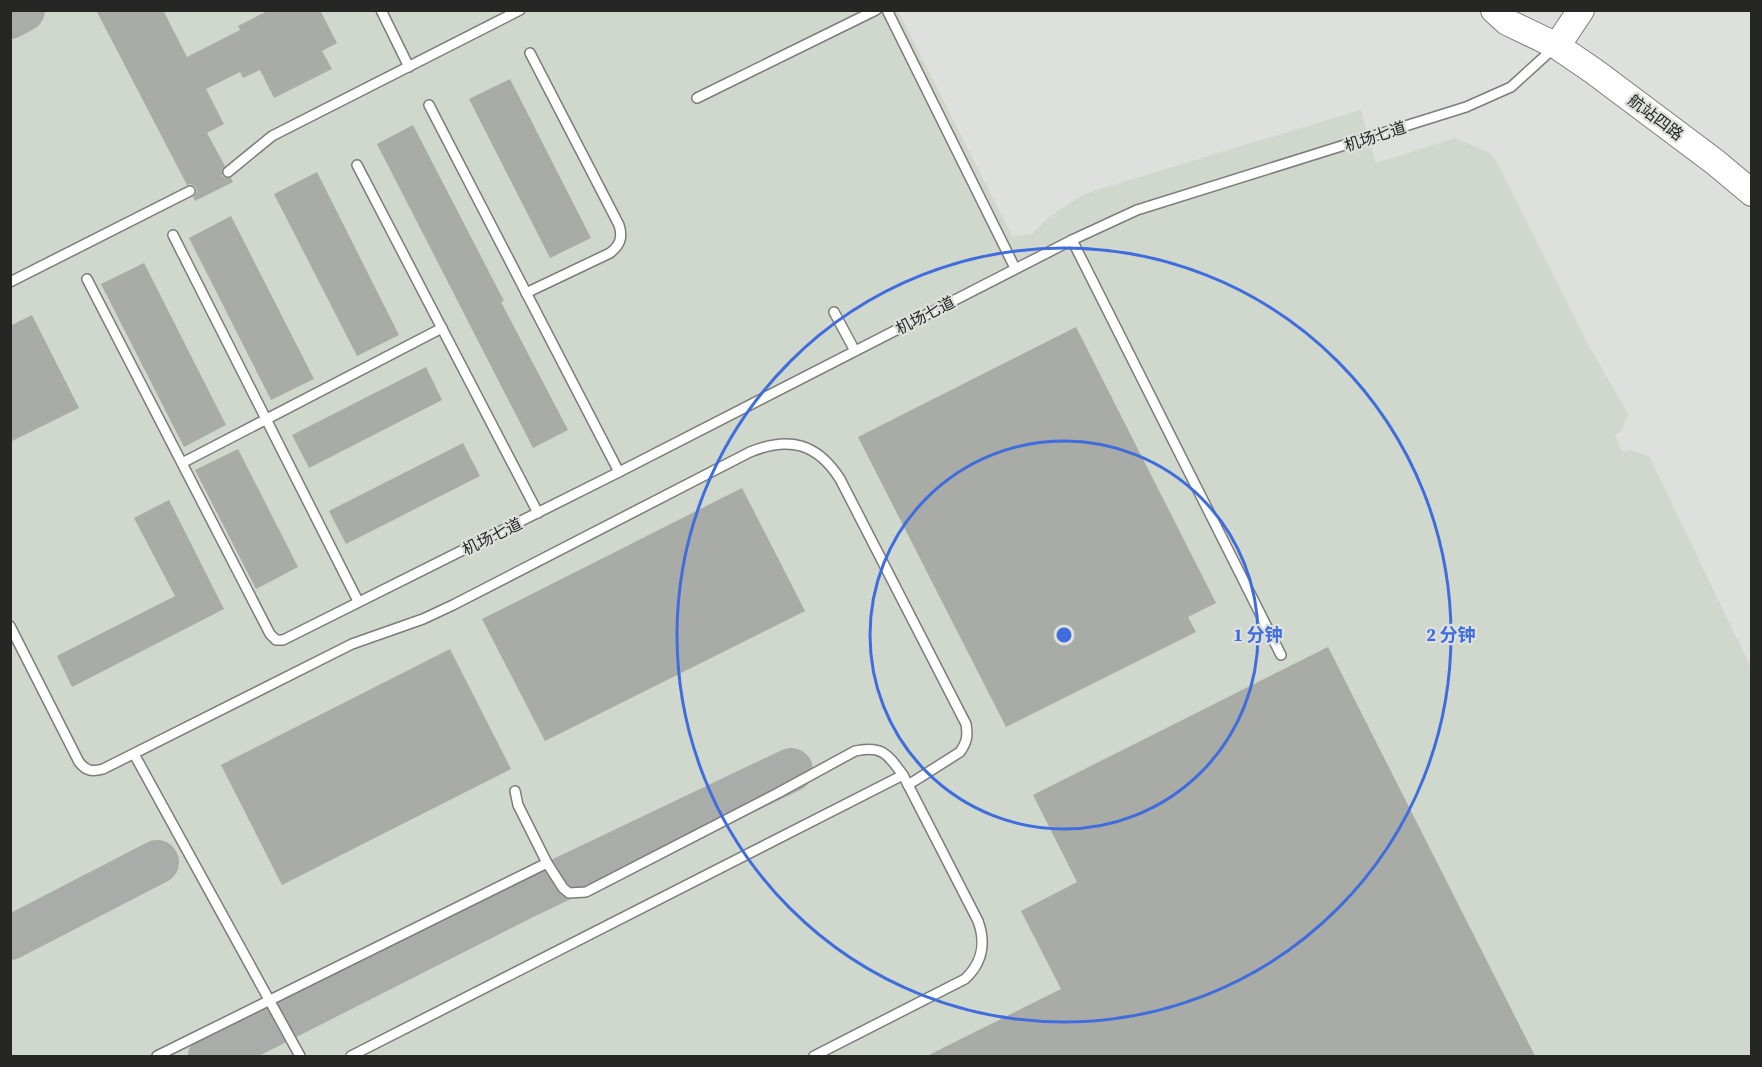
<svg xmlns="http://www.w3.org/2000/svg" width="1762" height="1067" font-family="'Source Serif 4','Noto Sans SC',serif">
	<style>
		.built { fill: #d0d7cc }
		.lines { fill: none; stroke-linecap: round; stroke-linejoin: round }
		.taxiway { stroke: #aaaca9; stroke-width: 44 }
		.building { fill: #a9aba7 }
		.lane-casing { stroke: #7b7d79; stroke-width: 12 }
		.secondary-casing { stroke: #7b7d79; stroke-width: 28 }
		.lane { stroke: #fff; stroke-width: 9 }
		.secondary { stroke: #fff; stroke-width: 26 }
		.ring { fill: none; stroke: #3f6dde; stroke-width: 3 }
		.labels { text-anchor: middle; stroke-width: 4.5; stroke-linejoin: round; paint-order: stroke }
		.street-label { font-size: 16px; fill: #262725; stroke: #dde0dc }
		.centre { fill: #3f6dde; stroke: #dde0dc; stroke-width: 3 }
		.ring-label { font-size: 18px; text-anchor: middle; font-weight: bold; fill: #3f6dde; stroke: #dde0dc; stroke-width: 4.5; stroke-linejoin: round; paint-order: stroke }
	</style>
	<rect width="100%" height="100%" fill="#dde0dc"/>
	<polygon class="built" points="10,11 898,11 1012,236 1032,234 1049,217 1079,197 1096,190 1361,110 1376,163 1455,138 1490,153 1498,164 1590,348 1628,414 1621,431 1615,435 1622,452 1630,450 1649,456 1751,668 1751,1056 11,1056"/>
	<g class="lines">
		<g class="taxiway">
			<polyline points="10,17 23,10"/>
			<polyline points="10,938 157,862"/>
			<polyline points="210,1056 520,899 791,770"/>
		</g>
	</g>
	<g class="building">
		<polygon points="96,10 163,10 187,57 240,30 238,26 269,10 320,10 337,43 322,51 332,69 274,98 260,70 243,78 240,72 206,89 224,124 207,133 225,166 222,170 222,176 226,178 231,178 233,182 195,201 193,197 197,192 196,187 191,184 187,185"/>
		<polygon points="510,79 591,238 550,258 469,99"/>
		<polygon points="413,125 504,301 501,302 568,430 533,448 377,144"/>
		<polygon points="317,172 399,335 357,356 274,194"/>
		<polygon points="231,216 314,379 271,400 189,238"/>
		<polygon points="144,263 226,425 184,447 101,284"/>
		<polygon points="32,315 79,408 10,442 10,326"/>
		<polygon points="1076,327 1216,603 1188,617 1196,632 1006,727 858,437"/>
		<polygon points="426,367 442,400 309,468 292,435"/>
		<polygon points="463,443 480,476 346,544 329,511"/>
		<polygon points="238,449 298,567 256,589 195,470"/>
		<polygon points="742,488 805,611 545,741 482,619"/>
		<polygon points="169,500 224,609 72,687 57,656 175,596 134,518"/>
		<polygon points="1328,647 1535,1056 927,1056 1061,989 1021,911 1077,882 1033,795"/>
		<polygon points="450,649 511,769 282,885 221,765"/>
	</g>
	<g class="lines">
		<defs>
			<g id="lane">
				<polyline points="381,10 409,67"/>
				<polyline points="887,10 1015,268"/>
				<polyline points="697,98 876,10"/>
				<polyline points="429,105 619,472"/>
				<polyline points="357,165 538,513"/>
				<polyline points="228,172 272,136 520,10"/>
				<polyline points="173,235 358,601"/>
				<polyline points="1072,240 1281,655"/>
				<polyline points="87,279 270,634 276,640 283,640 619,472 1072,240 1137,210 1466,107 1511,87 1555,47"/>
				<polyline points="10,282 190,191"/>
				<path d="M 526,293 L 610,253 C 620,245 623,238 619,225 L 530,53"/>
				<polyline points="834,312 855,351"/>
				<polyline points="182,463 442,328"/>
				<path d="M 10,626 L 79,762 C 86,771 92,772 103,769 L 352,644 L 423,619 L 453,605 L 750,452 C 789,436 817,443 840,479 L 966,724 C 968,736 967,742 960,752 L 908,785"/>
				<polyline points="134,754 300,1056"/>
				<polyline points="515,791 518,805 547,863"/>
				<path d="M 157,1056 L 547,863 L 563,888 L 569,893 L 586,892 L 778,793 L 855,751 C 883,745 888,755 903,775 L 978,921 C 986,943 983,962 965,979 L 814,1056"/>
				<polyline points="351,1056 903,775"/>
			</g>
			<g id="secondary">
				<polyline points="1494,10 1507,22 1557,46 1595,72 1715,162 1752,193"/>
				<polyline points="1557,46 1581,10"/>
			</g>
		</defs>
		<use href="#lane" class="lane-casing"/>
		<use href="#secondary" class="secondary-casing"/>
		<use href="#lane" class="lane"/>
		<use href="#secondary" class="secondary"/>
	</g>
	<g class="ring">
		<circle cx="1064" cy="635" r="194"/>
		<circle cx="1064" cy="635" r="387"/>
	</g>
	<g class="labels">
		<g class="street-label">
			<text transform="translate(1656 117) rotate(37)" y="6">航站四路</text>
			<text transform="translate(1375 136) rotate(-18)" y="6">机场七道</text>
			<text transform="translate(925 315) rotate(-27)" y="6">机场七道</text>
			<text transform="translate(492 536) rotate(-26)" y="6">机场七道</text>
		</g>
	</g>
	<circle cx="1064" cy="635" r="9" class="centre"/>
	<g class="ring-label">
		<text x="1258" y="641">1 分钟</text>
		<text x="1451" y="641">2 分钟</text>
	</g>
	<rect width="1762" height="1067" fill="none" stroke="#262725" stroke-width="24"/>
</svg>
